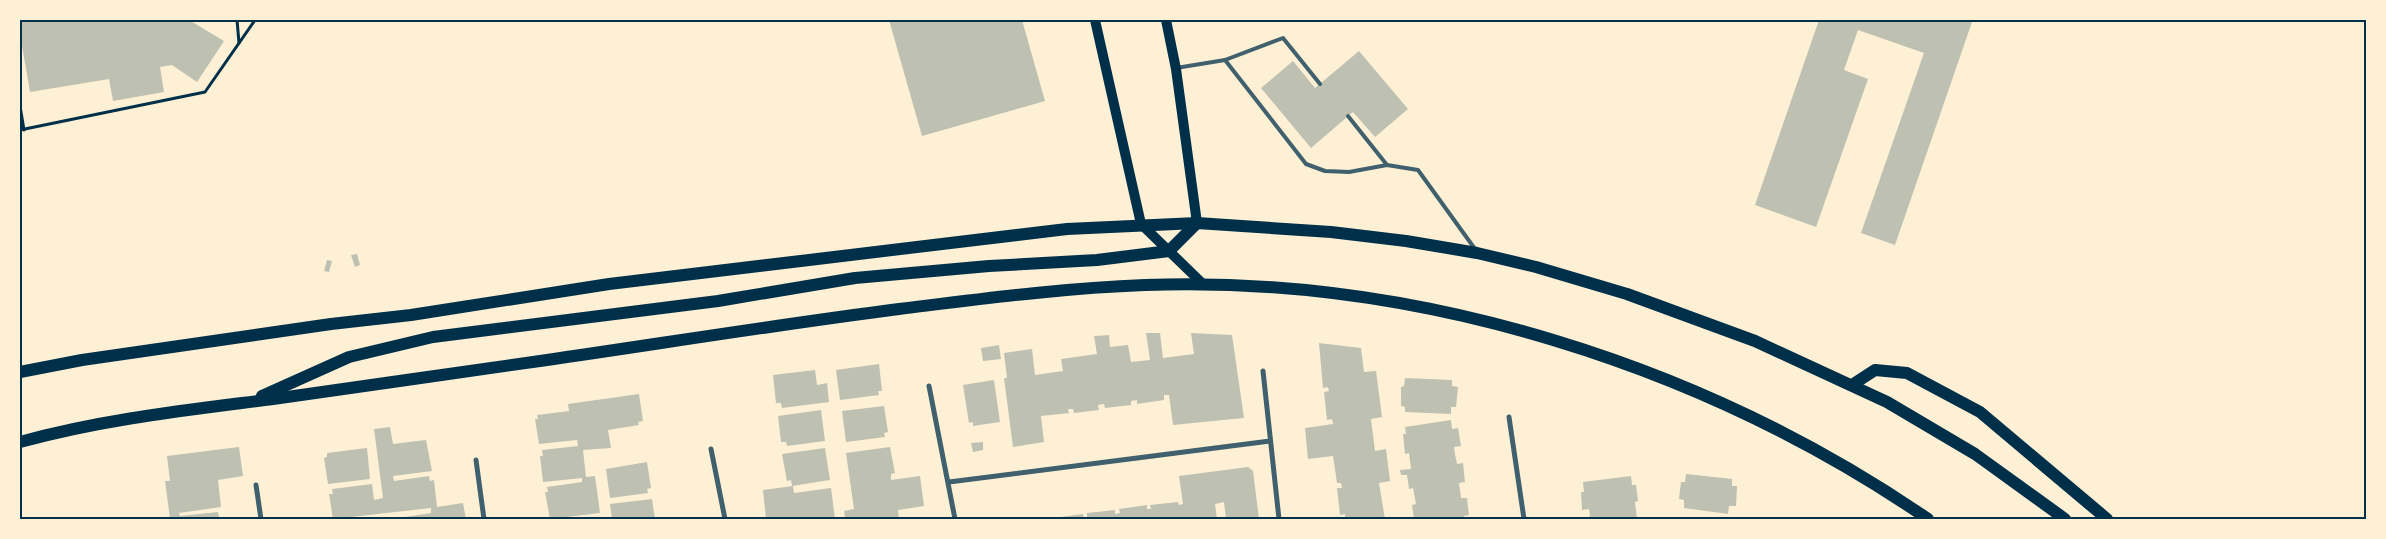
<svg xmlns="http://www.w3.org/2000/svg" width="2386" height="539" font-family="'Space Grotesk',sans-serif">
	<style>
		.building { fill: #bec0b2 }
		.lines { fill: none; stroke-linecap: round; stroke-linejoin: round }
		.path { stroke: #003049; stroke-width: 3 }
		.service { stroke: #3f606c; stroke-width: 4 }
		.minor { stroke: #3f606c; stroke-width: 5 }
		.secondary { stroke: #003049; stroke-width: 10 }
		.primary { stroke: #003049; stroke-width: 12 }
		.neatline { fill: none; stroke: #003049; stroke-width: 2 }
	</style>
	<rect width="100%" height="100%" fill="#fdf0d5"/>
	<g class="building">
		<polygon points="20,20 189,20 224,41 197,82 172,65 160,67 164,92 113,101 109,79 30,92 20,34"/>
		<polygon points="889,20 1022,20 1045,101 922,136"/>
		<polygon points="1819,20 1967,20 1972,22 1895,245 1861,233 1924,53 1858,30 1844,70 1868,79 1816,227 1755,205"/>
		<polygon points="1359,51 1408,109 1375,137 1353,112 1311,148 1261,88 1293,61 1315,88"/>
		<polygon points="357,254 360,265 355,267 351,255"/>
		<polygon points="327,260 332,261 329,272 324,271"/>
		<polygon points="1146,333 1160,333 1163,358 1194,354 1191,333 1232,335 1244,418 1173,425 1169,395 1164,395 1164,400 1137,404 1137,400 1131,401 1131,405 1105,408 1104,404 1098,405 1099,410 1074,413 1073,409 1068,409 1069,413 1041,416 1044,442 1013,447 1004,378 1007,378 1004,353 1032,349 1035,375 1063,371 1061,359 1097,354 1094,336 1109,335 1110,347 1128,345 1131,362 1150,360"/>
		<polygon points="1319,343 1361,348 1364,372 1376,371 1382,417 1371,419 1375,451 1386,449 1390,481 1379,483 1385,519 1345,519 1345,514 1340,515 1337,488 1342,488 1341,483 1337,483 1333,456 1308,459 1305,428 1333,424 1332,419 1327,420 1324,392 1329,391 1328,387 1323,388"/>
		<polygon points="999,345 1001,359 983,361 981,348"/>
		<polygon points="879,364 882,391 878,391 879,395 840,400 836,370"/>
		<polygon points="815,370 817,385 827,383 829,402 782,408 781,403 776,403 773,375"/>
		<polygon points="1405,378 1452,380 1452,386 1458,387 1456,407 1451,407 1451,414 1405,412 1405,407 1401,406 1401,387 1404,386"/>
		<polygon points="994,380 1000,422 973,426 973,422 969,423 963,385"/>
		<polygon points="639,394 643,421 638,422 639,425 608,430 611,448 583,450 586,477 595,476 600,513 550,519 545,492 548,492 547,487 582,482 582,478 543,482 540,456 543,456 542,450 578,446 577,440 539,444 535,419 538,419 537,415 569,411 568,404"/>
		<polygon points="884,406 888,432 884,433 885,437 846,442 842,411"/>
		<polygon points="821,410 825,441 787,446 786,442 781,442 778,416"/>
		<polygon points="1451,420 1452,429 1458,428 1461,446 1454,447 1455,454 1457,464 1463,463 1465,482 1459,483 1461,498 1467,498 1469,515 1464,516 1464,519 1414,519 1412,505 1416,504 1413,488 1409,489 1407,475 1401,475 1400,470 1411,469 1409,453 1405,454 1403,434 1406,434 1405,427"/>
		<polygon points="390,427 393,444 426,440 432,471 393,476 394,481 429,476 430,481 434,480 437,507 463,503 466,519 392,519 431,513 431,508 333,519 329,494 333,494 332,489 372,484 374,500 383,498 374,429"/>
		<polygon points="983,442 983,450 973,452 971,443"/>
		<polygon points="239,447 243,476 218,480 221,507 179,513 180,516 218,512 219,517 222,517 222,519 170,519 165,481 170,481 167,456"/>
		<polygon points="890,447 895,473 891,474 891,480 920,476 924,506 898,510 899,519 845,518 844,511 854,509 846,453"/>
		<polygon points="367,448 370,479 328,484 324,458 327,457 327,453"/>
		<polygon points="825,448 830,480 792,486 791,480 787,481 782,454"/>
		<polygon points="647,462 651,488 647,489 648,493 610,498 606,469"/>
		<polygon points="1248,467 1253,471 1259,519 1226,519 1224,502 1215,504 1217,519 1087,519 1087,513 1115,510 1115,514 1120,513 1119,509 1147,505 1147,509 1151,509 1150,505 1178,502 1179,505 1183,504 1179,476"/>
		<polygon points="1686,474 1732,479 1732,486 1737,486 1736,506 1729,506 1728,514 1684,508 1684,500 1679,499 1681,482 1685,482"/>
		<polygon points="1631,476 1632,485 1636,485 1638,501 1635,502 1637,519 1587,519 1590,516 1589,509 1582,510 1581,492 1584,492 1583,482"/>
		<polygon points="793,486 794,493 831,488 835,519 766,519 763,490"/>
		<polygon points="652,499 655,519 612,519 610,504"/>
		<polygon points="1083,514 1084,519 1054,519 1054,518"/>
	</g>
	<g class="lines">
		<g class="path">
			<polyline points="237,20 239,43"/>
			<polyline points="20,106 24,130"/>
			<polyline points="20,130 205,92 255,20"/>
		</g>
		<g class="service">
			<polyline points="1225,60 1283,38 1320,84"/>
			<polyline points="1176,68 1225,60 1306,164 1325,171 1349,172 1387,165 1418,170 1475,249"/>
			<polyline points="1348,116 1387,165"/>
		</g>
		<g class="minor">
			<polyline points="1263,371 1279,519"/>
			<polyline points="929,386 955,519"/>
			<polyline points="1509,417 1524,519"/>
			<polyline points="711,449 725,519"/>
			<polyline points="476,460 484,519"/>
			<polyline points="949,482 1270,441"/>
			<polyline points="256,485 261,519"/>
		</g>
		<g class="secondary">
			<polyline points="1095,20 1141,224 1204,285"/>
			<polyline points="1166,20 1176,69 1197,223"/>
		</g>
		<g class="primary">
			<polyline points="20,372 82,360 331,324 411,315 609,284 1067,229 1197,223 1331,232 1406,241 1477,253 1536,267 1627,294 1755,341 1887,402 1975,454 2065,519"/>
			<polyline points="1852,385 1875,370 1907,373 1980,412 2107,519"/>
			<polyline points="262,396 349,357 433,337 718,301 855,278 989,266 1097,260 1169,251 1197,223"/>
			<path d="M 20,442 C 103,419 188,410 273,399 C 364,386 456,373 547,360 C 664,343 782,324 899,309 C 981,299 1063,288 1145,285 C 1419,275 1703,365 1928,519"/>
		</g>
	</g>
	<rect width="2386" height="539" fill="none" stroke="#fdf0d5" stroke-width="42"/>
	<rect x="21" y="21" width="2344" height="497" class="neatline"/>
</svg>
